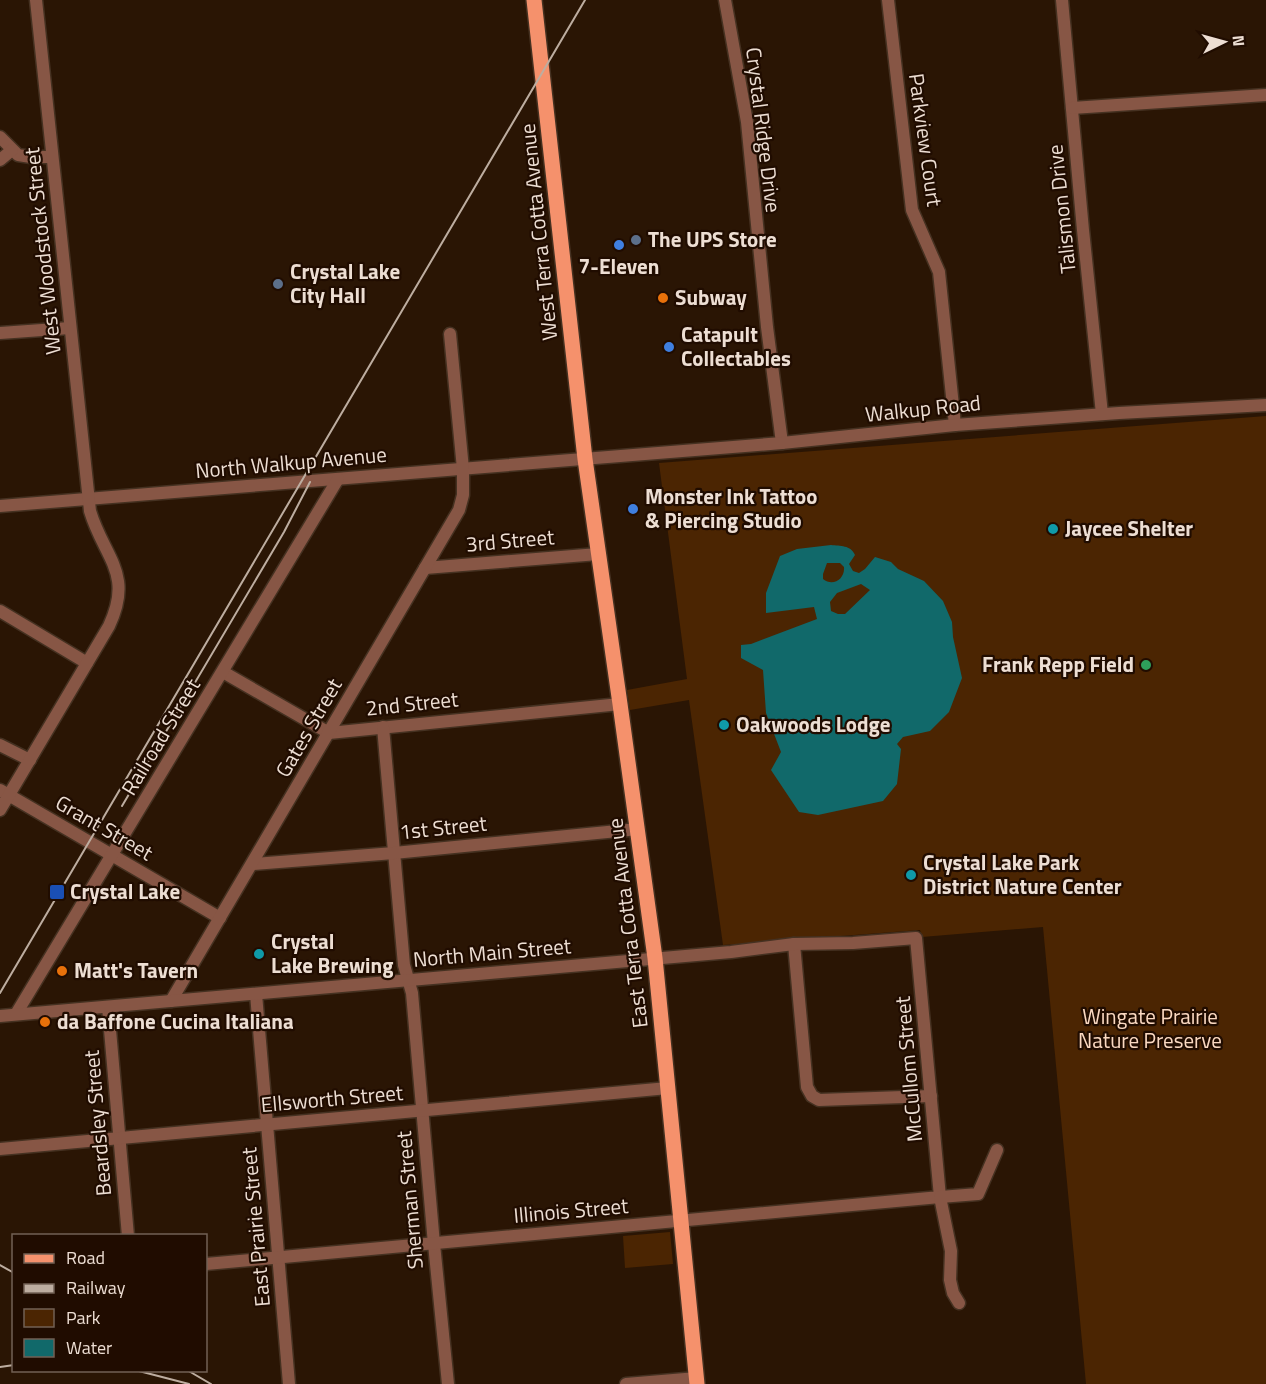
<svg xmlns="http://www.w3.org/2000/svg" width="1266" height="1384" font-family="'Titillium Web',sans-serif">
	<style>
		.green { fill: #4b2502 }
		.water { fill: #11696a; fill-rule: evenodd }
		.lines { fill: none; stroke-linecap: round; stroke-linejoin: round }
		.minor-casing { stroke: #453121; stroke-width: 15 }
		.major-casing { stroke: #453121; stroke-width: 18 }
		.minor { stroke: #875645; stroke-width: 12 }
		.major { stroke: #f5916c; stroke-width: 15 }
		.rail { stroke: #bdada0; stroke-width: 2 }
		.service-dot { fill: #5c6f8a; stroke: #200c00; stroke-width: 2 }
		.shop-dot { fill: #3f7fe0; stroke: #200c00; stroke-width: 2 }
		.food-dot { fill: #e8710a; stroke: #200c00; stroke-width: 2 }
		.culture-dot { fill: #0f9aa8; stroke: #200c00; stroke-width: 2 }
		.leisure-dot { fill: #2e9e5b; stroke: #200c00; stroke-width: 2 }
		.transit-dot { fill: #1a4fb4; stroke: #200c00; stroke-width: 2 }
		.labels { text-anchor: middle; stroke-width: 4.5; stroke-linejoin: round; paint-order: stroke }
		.street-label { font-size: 21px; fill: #edded3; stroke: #200c00 }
		.poi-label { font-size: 21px; font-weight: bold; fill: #edded3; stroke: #200c00; text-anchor: start }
		.park-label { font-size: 21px; fill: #fbd9c1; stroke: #200c00 }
	</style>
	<rect width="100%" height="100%" fill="#2a1504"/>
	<g class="green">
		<polygon points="1266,416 1266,1384 1086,1384 1043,927 922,937 920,930 723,945 689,700 630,710 627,690 687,679 659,463"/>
		<polygon points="670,1232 673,1264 625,1268 623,1236"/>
	</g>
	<path class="water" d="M 831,545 C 840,546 851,545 855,555 L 849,564 L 853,571 L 859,573 L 865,569 L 875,557 L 891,562 L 898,569 L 924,581 L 943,601 L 952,622 L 953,637 L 962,678 L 949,712 L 930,731 L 903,737 L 897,744 L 901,749 L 897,784 L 883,801 L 818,815 L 799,812 L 771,770 L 781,752 L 766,713 L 763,670 L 741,658 L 741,645 L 751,644 L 817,619 L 814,607 L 766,613 L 766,593 L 780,556 L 797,549 ZM 827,563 L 840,563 L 844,567 C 845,579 833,587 823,579 L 823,574 ZM 861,584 L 870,590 L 845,614 L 838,614 L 831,611 L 830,602 L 837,593 Z"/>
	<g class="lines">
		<defs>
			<g id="minor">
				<polyline points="725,0 747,122 767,327 782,443"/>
				<polyline points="888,0 912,210 939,272 955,425"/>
				<polyline points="1062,0 1083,230 1102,414"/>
				<polyline points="1072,108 1266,95"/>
				<polyline points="0,137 18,155 31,157 52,157"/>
				<polyline points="0,160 12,150"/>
				<polyline points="0,333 70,328"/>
				<polyline points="0,506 782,443 955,425 1119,413 1266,405"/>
				<polyline points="425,568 598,554"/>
				<polyline points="0,611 87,663"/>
				<polyline points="223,672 329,733 620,704"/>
				<polyline points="383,727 404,965 412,993 434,1244 448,1384"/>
				<polyline points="0,745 30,760"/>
				<polyline points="0,790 220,918"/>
				<path d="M 0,810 L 109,626 C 134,573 104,558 90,511 L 36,0"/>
				<polyline points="253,864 394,853 638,829"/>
				<polyline points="794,944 807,1087 812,1096 819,1100 931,1096"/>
				<polyline points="256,994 289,1384"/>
				<polyline points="171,1001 459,510 463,495 463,469 450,334"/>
				<polyline points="108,1007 128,1236"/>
				<polyline points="16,1014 338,479"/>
				<polyline points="0,1016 731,952 794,944 853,943 916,938 940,1197 206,1264"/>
				<polyline points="0,1149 668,1088"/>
				<polyline points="959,1303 953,1293 950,1280 951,1251 940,1197 978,1194 997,1150"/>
				<polyline points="626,1384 697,1378"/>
			</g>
			<polyline id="major" points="534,0 585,459 620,704 655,958 697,1384"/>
		</defs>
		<use href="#minor" class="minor-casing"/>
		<use href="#major" class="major-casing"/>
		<use href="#minor" class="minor"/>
		<use href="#major" class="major"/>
		<g class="rail">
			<polyline points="122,806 284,532 310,482"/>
			<polyline points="0,993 585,0"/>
			<polyline points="0,1265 14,1273"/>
			<polyline points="0,1367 14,1365"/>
			<polyline points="135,1370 189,1384"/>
			<polyline points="187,1370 211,1384"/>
		</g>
	</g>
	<g class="service-dot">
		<circle cx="636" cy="240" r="6"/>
		<circle cx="278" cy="284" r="6"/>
	</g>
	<g class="shop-dot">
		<circle cx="619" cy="245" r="6"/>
		<circle cx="669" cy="347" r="6"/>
		<circle cx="633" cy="509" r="6"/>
	</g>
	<g class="food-dot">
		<circle cx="663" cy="298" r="6"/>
		<circle cx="62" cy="971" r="6"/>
		<circle cx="45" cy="1022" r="6"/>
	</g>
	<g class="culture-dot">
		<circle cx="1053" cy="529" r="6"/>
		<circle cx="724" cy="725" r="6"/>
		<circle cx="911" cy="875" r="6"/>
		<circle cx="259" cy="954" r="6"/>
	</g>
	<circle class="leisure-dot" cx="1146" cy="665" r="6"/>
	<rect class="transit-dot" x="49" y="884" width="16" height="16" rx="3"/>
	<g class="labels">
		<g class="street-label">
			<text transform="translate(763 130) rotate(83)" y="7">Crystal Ridge Drive</text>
			<text transform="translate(925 140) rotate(82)" y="7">Parkview Court</text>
			<text transform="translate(1062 209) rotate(-96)" y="7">Talismon Drive</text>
			<text transform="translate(539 232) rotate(-96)" y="7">West Terra Cotta Avenue</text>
			<text transform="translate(43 251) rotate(-96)" y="7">West Woodstock Street</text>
			<text transform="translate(923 409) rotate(-6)" y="7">Walkup Road</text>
			<text transform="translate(291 463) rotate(-5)" y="7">North Walkup Avenue</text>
			<text transform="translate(510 541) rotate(-5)" y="7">3rd Street</text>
			<text transform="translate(412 704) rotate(-6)" y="7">2nd Street</text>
			<text transform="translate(309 728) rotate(-60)" y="7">Gates Street</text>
			<text transform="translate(161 737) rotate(-59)" y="7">Railroad Street</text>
			<text transform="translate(104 828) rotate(30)" y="7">Grant Street</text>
			<text transform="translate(443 828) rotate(-6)" y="7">1st Street</text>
			<text transform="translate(628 923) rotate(-97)" y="7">East Terra Cotta Avenue</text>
			<text transform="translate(492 953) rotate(-5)" y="7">North Main Street</text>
			<text transform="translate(909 1069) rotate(-95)" y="7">McCullom Street</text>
			<text transform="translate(332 1099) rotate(-5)" y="7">Ellsworth Street</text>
			<text transform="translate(98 1123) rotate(-95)" y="7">Beardsley Street</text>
			<text transform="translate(410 1200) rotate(-95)" y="7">Sherman Street</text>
			<text transform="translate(571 1211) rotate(-5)" y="7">Illinois Street</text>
			<text transform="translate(256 1227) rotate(-95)" y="7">East Prairie Street</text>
		</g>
		<g class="poi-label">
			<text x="648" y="247">The UPS Store</text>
			<text x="619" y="274" text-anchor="middle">7-Eleven</text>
			<text x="290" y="279">Crystal Lake<tspan x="290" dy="24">City Hall</tspan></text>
			<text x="675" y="305">Subway</text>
			<text x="681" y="342">Catapult<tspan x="681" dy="24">Collectables</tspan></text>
			<text x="645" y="504">Monster Ink Tattoo<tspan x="645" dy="24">&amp; Piercing Studio</tspan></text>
			<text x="1065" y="536">Jaycee Shelter</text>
			<text x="1134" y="672" text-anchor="end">Frank Repp Field</text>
			<text x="736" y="732">Oakwoods Lodge</text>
			<text x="923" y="870">Crystal Lake Park<tspan x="923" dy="24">District Nature Center</tspan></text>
			<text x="70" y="899">Crystal Lake</text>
			<text x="271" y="949">Crystal<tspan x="271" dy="24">Lake Brewing</tspan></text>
			<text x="74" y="978">Matt's Tavern</text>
			<text x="57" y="1029">da Baffone Cucina Italiana</text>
		</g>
		<g class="park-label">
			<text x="1150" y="1024">Wingate Prairie<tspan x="1150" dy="24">Nature Preserve</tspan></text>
		</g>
	</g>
	<rect x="12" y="1234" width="195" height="138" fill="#200c00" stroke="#726054" stroke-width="1.5"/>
	<rect x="24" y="1254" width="30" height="9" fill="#f5916c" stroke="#726054" stroke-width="1.5"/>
	<text x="66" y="1264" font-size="18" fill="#edded3">Road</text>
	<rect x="24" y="1284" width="30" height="9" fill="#bdada0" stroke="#726054" stroke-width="1.5"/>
	<text x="66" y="1294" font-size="18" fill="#edded3">Railway</text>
	<rect x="24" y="1309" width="30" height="18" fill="#4b2502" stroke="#726054" stroke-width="1.5"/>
	<text x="66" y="1324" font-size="18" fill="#edded3">Park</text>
	<rect x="24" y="1339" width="30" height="18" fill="#11696a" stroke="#726054" stroke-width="1.5"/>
	<text x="66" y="1354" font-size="18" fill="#edded3">Water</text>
	<g transform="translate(1224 42) rotate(85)" stroke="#200c00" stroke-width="4.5" paint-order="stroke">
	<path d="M0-4.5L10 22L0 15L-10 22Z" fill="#edded3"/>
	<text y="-9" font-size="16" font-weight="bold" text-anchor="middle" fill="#edded3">N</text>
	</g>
</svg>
